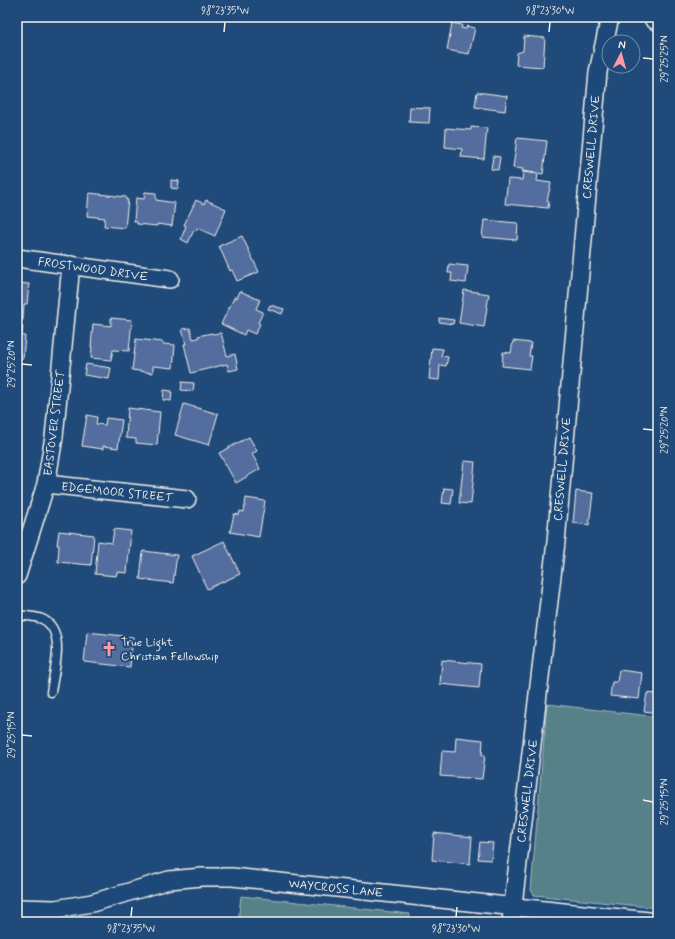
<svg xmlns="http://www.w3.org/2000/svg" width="675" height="939" font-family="Mynerve,sans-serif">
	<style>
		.green { fill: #568188; stroke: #a5b9b8 }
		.building { fill: #526d9e; stroke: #f4f1e8 }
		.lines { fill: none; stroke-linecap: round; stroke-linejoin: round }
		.lane-casing { stroke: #f4f1e8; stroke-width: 11 }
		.street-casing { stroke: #f4f1e8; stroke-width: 20 }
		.secondary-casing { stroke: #f4f1e8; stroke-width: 25 }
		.lane { stroke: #1f4a7a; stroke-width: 8 }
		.street { stroke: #1f4a7a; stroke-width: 17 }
		.secondary { stroke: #1f4a7a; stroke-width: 22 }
		.ticks { fill: none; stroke: #f4f1e8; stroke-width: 1.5 }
		.labels { text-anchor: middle; stroke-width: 4; stroke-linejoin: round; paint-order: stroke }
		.street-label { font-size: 12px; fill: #f4f1e8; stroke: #1f4a7a }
		.poi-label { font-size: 12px; fill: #f4f1e8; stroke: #1f4a7a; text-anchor: start }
		.neatline { fill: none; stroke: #f4f1e8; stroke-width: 1.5 }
		.ticks-label { font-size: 10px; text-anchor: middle; fill: #f4f1e8 }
	</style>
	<rect width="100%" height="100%" fill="#1f4a7a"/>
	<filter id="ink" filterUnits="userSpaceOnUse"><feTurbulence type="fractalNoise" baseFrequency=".025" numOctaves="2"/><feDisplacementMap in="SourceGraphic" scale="8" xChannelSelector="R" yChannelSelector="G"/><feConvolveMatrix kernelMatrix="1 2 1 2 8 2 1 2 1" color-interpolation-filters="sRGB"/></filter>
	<g filter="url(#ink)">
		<g class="green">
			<polygon points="547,704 658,717 658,908 534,895 531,890"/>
			<polygon points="241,896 410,914 409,922 238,922"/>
		</g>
		<g class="building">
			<polygon points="452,23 462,25 461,28 466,29 467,26 475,28 469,54 447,50"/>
			<polygon points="524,36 545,38 543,67 516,65 517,53 523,51"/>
			<polygon points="477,92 507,96 505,111 475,107"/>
			<polygon points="410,107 430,108 429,123 409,122"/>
			<polygon points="471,127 487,128 484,159 461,157 462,149 445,147 446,128 471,130"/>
			<polygon points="517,138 547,141 543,174 522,171 523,169 513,168"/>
			<polygon points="493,156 500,157 498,170 491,169"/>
			<polygon points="523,172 538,174 537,181 551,183 547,201 549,201 548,208 505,204 508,179 522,180"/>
			<polygon points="171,180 179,181 178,189 171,188"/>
			<polygon points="145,192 156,193 156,200 175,203 172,226 157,224 157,226 137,224 137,222 134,221 136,198 144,199"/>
			<polygon points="89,193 126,197 126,200 128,200 125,228 104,226 105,218 87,216"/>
			<polygon points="196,200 204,204 206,200 226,209 215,236 197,228 196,231 194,230 188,243 181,239 186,226 184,225"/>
			<polygon points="484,220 518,223 517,240 482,237"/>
			<polygon points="242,236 259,272 237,281 232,270 230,271 219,246"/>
			<polygon points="449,264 468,266 466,283 451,281 452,273 448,273"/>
			<polygon points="17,283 29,284 27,304 24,304 23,320 17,320"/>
			<polygon points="464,290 489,294 484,327 459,323"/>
			<polygon points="240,291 260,300 256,309 263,312 258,323 260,324 255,334 246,330 244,335 221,324 235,296 237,298"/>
			<polygon points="270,305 284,309 282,314 268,309"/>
			<polygon points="111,318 132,320 129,351 113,350 111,360 91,358 92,347 91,347 93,324 111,326"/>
			<polygon points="439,318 454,320 453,324 439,322"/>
			<polygon points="17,326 23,326 22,336 25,336 23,358 17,358"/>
			<polygon points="190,328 193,339 198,338 198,336 212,333 213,334 221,333 227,356 235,354 238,369 229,371 227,364 191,373 184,344 186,344 182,329"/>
			<polygon points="136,339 163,342 163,344 175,345 173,368 153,366 153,373 132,370"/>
			<polygon points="513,341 531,343 529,356 532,356 530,369 502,366 503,352 511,353"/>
			<polygon points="432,348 443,349 441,356 448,357 446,366 440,365 439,380 429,379"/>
			<polygon points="86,364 111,368 109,379 84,375"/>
			<polygon points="182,382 194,383 193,391 181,390"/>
			<polygon points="164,390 172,391 171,401 163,400"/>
			<polygon points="184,404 218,414 209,445 175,435"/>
			<polygon points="128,408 160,412 157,445 136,443 136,439 126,438"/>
			<polygon points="87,415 97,417 96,424 105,425 106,418 122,420 118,448 103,446 103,449 82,446"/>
			<polygon points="249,437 257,451 252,454 260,469 236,483 219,453"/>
			<polygon points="464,461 475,462 471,504 459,503"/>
			<polygon points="444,488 453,489 451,504 442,503"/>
			<polygon points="576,491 593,493 589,525 573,523"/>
			<polygon points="246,498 265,501 259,537 230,532 234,514 239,515 240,511 244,512"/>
			<polygon points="114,529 131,531 127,573 117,572 116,576 95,574 98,541 112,543"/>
			<polygon points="59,531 94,535 91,565 58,562 59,545 57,545"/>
			<polygon points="224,541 240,574 207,589 192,556"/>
			<polygon points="143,551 177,555 173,583 140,579"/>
			<polygon points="87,632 133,637 130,667 84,662"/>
			<polygon points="442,660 481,664 479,688 440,684"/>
			<polygon points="619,670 642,673 639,699 610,696 612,682 617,682"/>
			<polygon points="647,693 658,694 658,713 644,711"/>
			<polygon points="456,737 483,740 482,755 485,755 482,779 440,776 442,751 455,752"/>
			<polygon points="434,833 472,837 470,864 432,860"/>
			<polygon points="480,842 493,843 491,860 478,859"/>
		</g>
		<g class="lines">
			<defs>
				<path id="lane" d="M 17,615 C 24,616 35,616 42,619 C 67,630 54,671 51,692"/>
				<g id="street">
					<polyline points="17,258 170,279"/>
					<polyline points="46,484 187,499"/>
					<polyline points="17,576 46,484 54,437 71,265"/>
					<polyline points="17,908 55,909 92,903 169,880 202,877 232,877 658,922"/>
					<polyline points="511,922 556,542 598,72 610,17"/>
				</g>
				<polyline id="secondary" points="655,17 658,19"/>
			</defs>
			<use href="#lane" class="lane-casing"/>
			<use href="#street" class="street-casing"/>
			<use href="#secondary" class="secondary-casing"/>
			<use href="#lane" class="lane"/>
			<use href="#street" class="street"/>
			<use href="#secondary" class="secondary"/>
		</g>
	</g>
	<path class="ticks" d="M 224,32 L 225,22M 549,32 L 550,22M 643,58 L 653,59M 22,364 L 32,365M 643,429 L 653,430M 22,735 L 32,736M 643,800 L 653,802M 131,917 L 132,907M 456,917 L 457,907"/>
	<defs>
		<symbol id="church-bare" viewBox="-9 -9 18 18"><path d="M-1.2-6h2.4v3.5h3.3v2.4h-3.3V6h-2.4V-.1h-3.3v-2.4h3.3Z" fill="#ff9aa2" stroke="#1f4a7a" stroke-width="2.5" paint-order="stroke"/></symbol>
	</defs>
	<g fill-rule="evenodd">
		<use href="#church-bare" x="98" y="638" width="22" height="22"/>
	</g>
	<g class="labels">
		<g class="street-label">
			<text transform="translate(591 147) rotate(-85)" y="4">CRESWELL DRIVE</text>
			<text transform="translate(93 269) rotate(8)" y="4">FROSTWOOD DRIVE</text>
			<text transform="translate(54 423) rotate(-83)" y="4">EASTOVER STREET</text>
			<text transform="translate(562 469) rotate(-85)" y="4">CRESWELL DRIVE</text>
			<text transform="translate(117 492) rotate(6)" y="4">EDGEMOOR STREET</text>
			<text transform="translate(527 791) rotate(-83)" y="4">CRESWELL DRIVE</text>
			<text transform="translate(336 888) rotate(6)" y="4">WAYCROSS LANE</text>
		</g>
		<g class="poi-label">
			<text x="121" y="646">True Light<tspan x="121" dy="14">Christian Fellowship</tspan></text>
		</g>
	</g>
	<rect width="675" height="939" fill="none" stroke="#1f4a7a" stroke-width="44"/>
	<g transform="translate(621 54) rotate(6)"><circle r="19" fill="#1f4a7a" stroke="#748da6"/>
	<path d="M0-3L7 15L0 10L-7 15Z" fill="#ff9aa2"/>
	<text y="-6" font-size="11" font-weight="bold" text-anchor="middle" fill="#f4f1e8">N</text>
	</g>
	<rect x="22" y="22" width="631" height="895" class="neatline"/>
	<g class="ticks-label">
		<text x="225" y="14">98°23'35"W</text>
		<text x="550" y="14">98°23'30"W</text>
		<text transform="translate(664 59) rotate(-90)" y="4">29°25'25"N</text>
		<text transform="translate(11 364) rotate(-90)" y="4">29°25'20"N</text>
		<text transform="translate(664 430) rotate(-90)" y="4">29°25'20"N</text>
		<text transform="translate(11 735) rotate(-90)" y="4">29°25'15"N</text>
		<text transform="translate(664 802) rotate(-90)" y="4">29°25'15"N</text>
		<text x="131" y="932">98°23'35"W</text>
		<text x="456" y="932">98°23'30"W</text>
	</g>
</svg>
